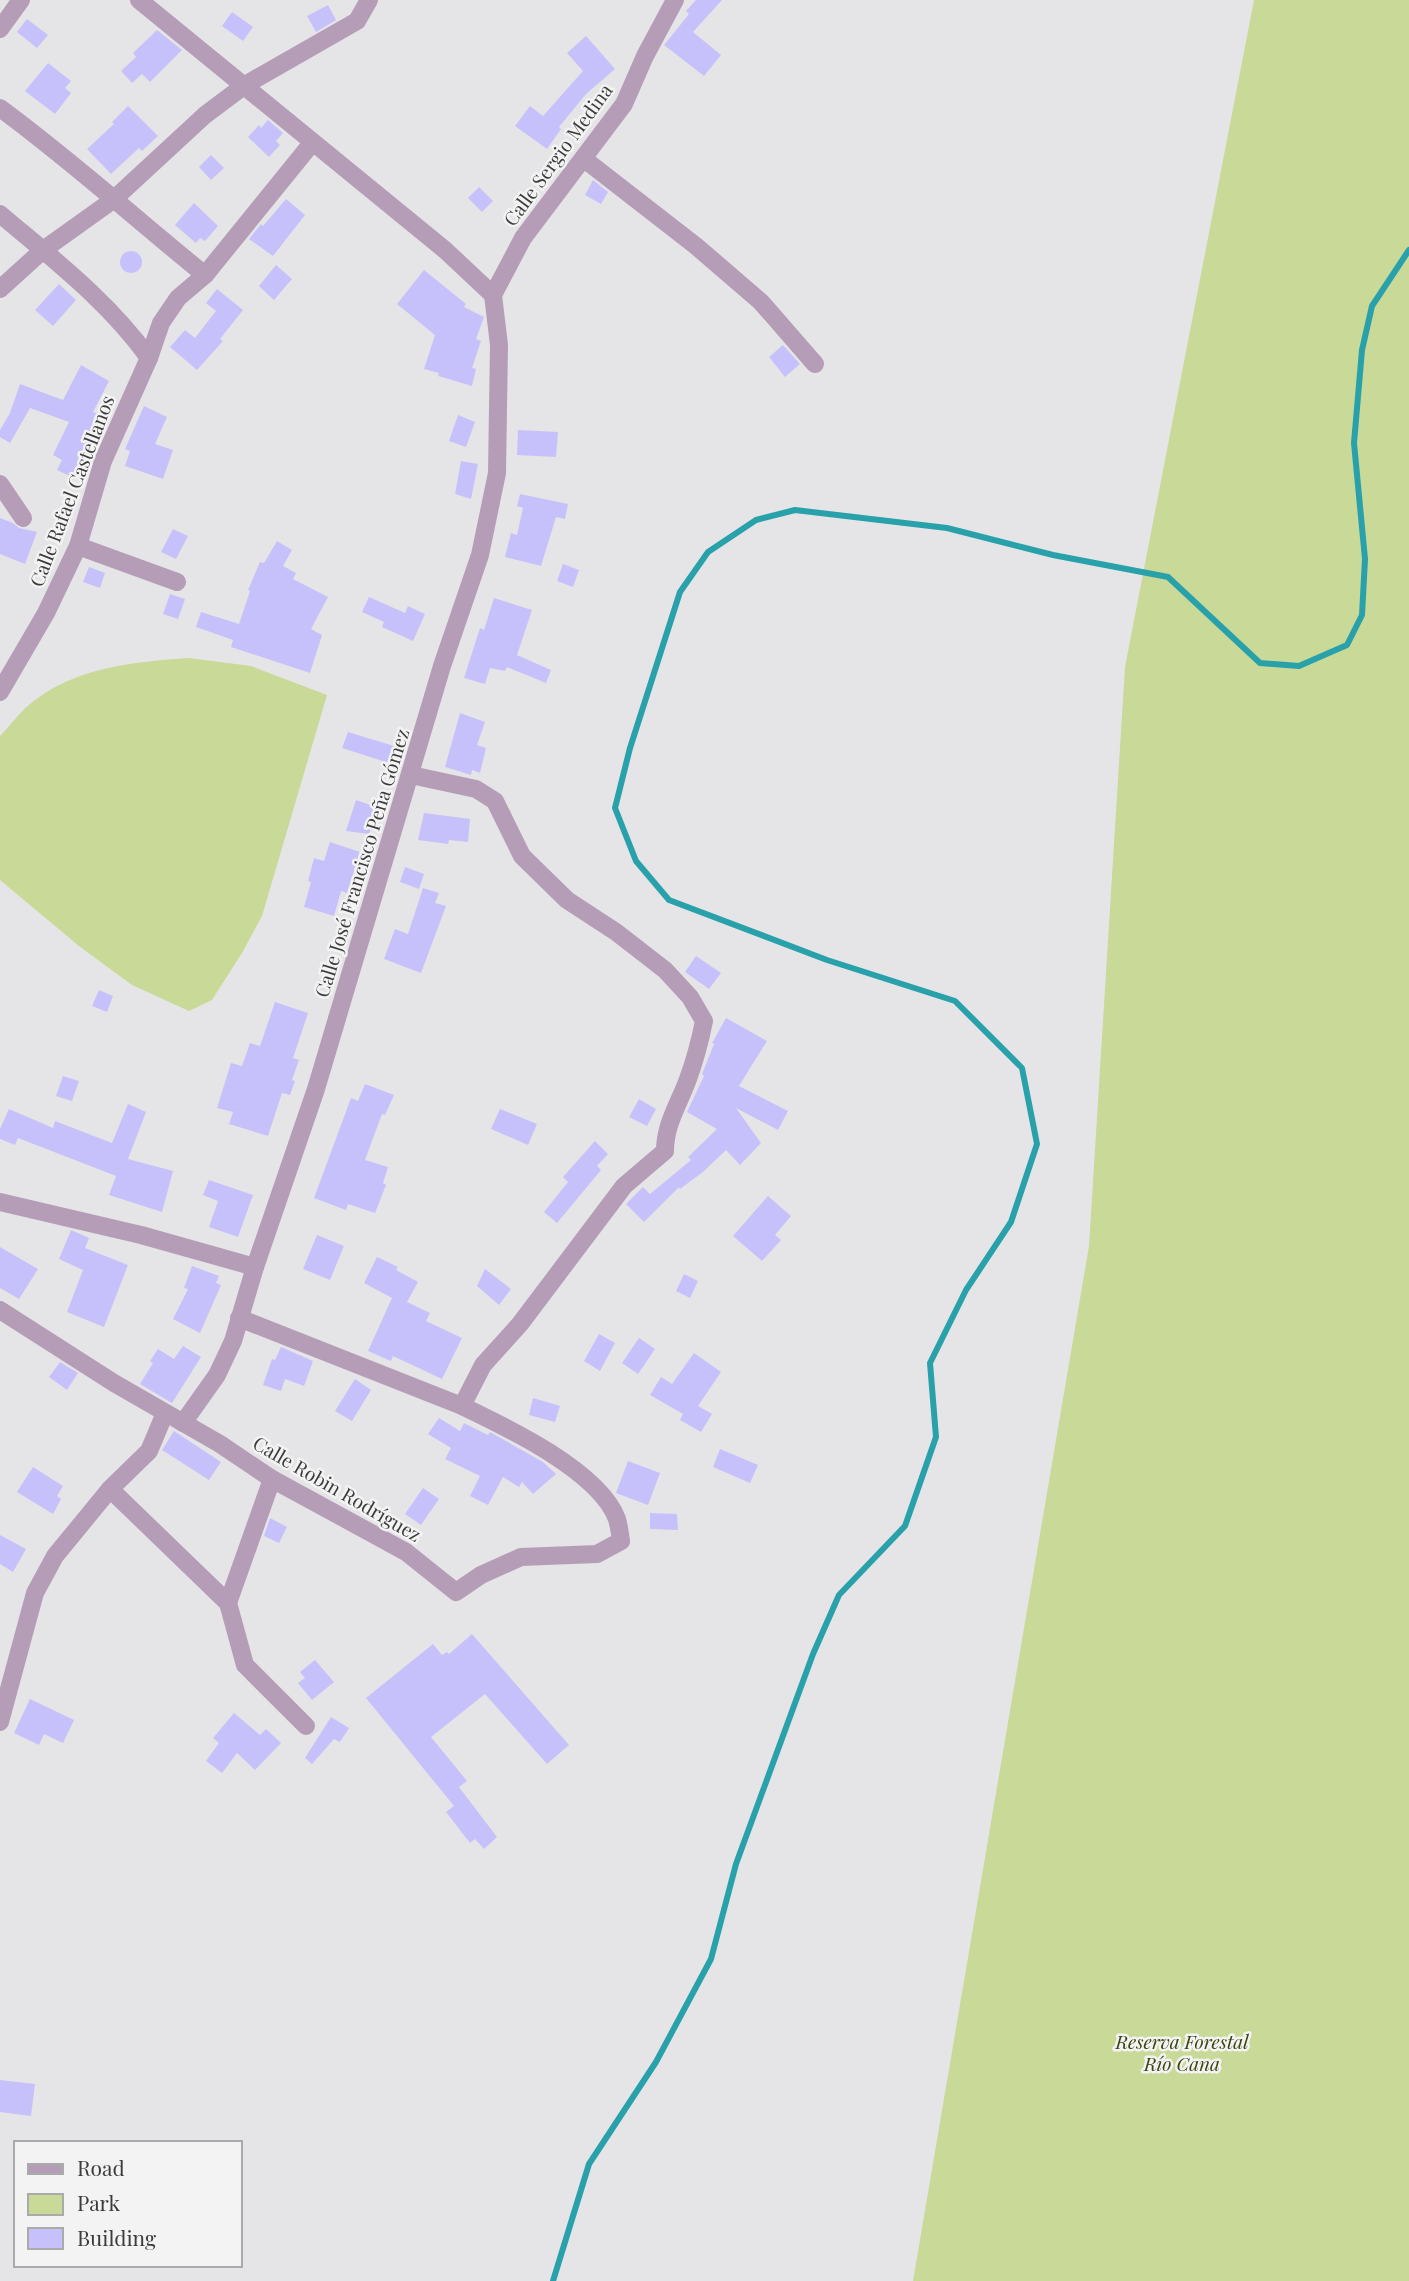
<svg xmlns="http://www.w3.org/2000/svg" width="1409" height="2281" font-family="'Playfair Display',serif">
	<style>
		.green { fill: #c9d998 }
		.lines { fill: none; stroke-linecap: round; stroke-linejoin: round }
		.stream { stroke: #28a1ab; stroke-width: 6 }
		.building { fill: #c7c1fb }
		.street { stroke: #b69db7; stroke-width: 18 }
		.labels { text-anchor: middle; stroke-width: 5; stroke-linejoin: round; paint-order: stroke }
		.street-label { font-size: 19px; fill: #3c3c3c; stroke: #f3f3f4 }
		.park-label { font-size: 19px; font-style: italic; fill: #3b450c; stroke: #f3f3f4 }
	</style>
	<rect width="100%" height="100%" fill="#e5e5e7"/>
	<g class="green">
		<polygon points="1254,0 1409,0 1409,2281 913,2281 1089,1246 1125,667"/>
		<path d="M 189,658 L 251,666 L 327,695 L 262,916 L 242,953 L 212,1000 L 189,1011 L 132,985 L 79,946 L 0,880 L 0,736 C 10,726 19,713 30,704 C 75,667 133,662 189,658 Z"/>
	</g>
	<g class="lines">
		<polyline class="stream" points="553,2281 589,2164 656,2062 711,1959 736,1864 813,1654 839,1595 905,1526 936,1437 930,1363 966,1290 1011,1222 1037,1144 1022,1068 955,1001 827,960 669,900 636,861 615,808 630,748 680,592 708,552 756,520 795,510 947,528 1053,555 1168,577 1260,663 1299,666 1347,645 1362,615 1365,559 1354,443 1362,350 1372,306 1409,250"/>
	</g>
	<g class="building">
		<polygon points="696,0 722,0 693,32 721,55 704,76 664,45 689,14 686,11"/>
		<polygon points="328,5 336,20 316,32 307,16"/>
		<polygon points="232,12 253,27 243,41 222,26"/>
		<polygon points="27,19 48,35 37,48 17,32"/>
		<polygon points="157,30 182,50 150,82 142,74 132,83 121,71 136,57 133,53"/>
		<polygon points="586,36 615,69 586,94 559,127 561,129 547,149 515,126 530,106 543,116 583,71 567,53"/>
		<polygon points="48,63 71,81 65,88 71,93 55,114 25,91"/>
		<polygon points="128,106 158,136 142,151 139,148 111,174 87,149 114,124 112,122"/>
		<polygon points="268,120 283,133 276,141 280,145 269,157 248,137 259,125 261,128"/>
		<polygon points="211,155 224,168 211,180 199,167"/>
		<polygon points="593,180 608,192 601,204 585,195"/>
		<polygon points="479,187 493,201 482,212 468,198"/>
		<polygon points="286,199 305,215 273,256 249,239 261,224 263,226"/>
		<polygon points="194,203 218,226 205,241 200,238 196,243 175,225"/>
		<circle cx="131" cy="262" r="11"/>
		<polygon points="276,265 292,279 274,300 259,286"/>
		<polygon points="424,270 466,304 464,307 484,317 476,339 481,341 472,368 476,369 472,386 438,376 439,373 424,369 435,335 397,304"/>
		<polygon points="59,284 76,300 53,326 35,310"/>
		<polygon points="217,289 243,310 220,339 223,341 197,370 170,347 185,330 195,338 216,311 206,303"/>
		<polygon points="783,345 800,364 785,377 769,357"/>
		<polygon points="81,365 109,381 93,412 102,416 76,479 57,470 62,460 53,455 69,422 30,408 10,443 0,437 0,430 10,413 20,384 63,400"/>
		<polygon points="144,406 167,417 155,444 173,450 163,479 125,466 130,451 125,449"/>
		<polygon points="458,415 475,422 466,447 449,441"/>
		<polygon points="518,430 558,432 556,457 517,455"/>
		<polygon points="461,461 478,464 471,499 455,494"/>
		<polygon points="520,494 568,504 565,519 556,517 541,566 505,557 511,533 517,535 523,508 517,506"/>
		<polygon points="0,518 13,523 19,528 37,532 25,564 0,554"/>
		<polygon points="173,529 188,536 176,559 161,552"/>
		<polygon points="277,541 292,550 283,566 296,573 293,579 328,597 311,629 322,635 310,673 231,647 233,640 196,627 201,612 239,624 250,591 248,590 260,562 264,563"/>
		<polygon points="563,564 579,570 573,587 557,581"/>
		<polygon points="89,567 105,573 100,588 83,582"/>
		<polygon points="170,594 185,599 178,619 163,614"/>
		<polygon points="369,597 405,613 408,606 425,614 413,641 382,627 384,622 362,612"/>
		<polygon points="494,598 532,610 517,655 551,670 546,683 507,667 505,671 490,668 485,684 464,678 480,628 484,630"/>
		<polygon points="460,713 485,722 477,745 486,748 480,773 472,770 471,775 445,767"/>
		<polygon points="348,732 394,746 389,763 342,748"/>
		<polygon points="356,800 379,808 369,834 346,831"/>
		<polygon points="424,813 470,819 468,842 449,840 448,844 418,840"/>
		<polygon points="330,842 360,852 347,893 341,891 334,916 304,907 311,882 308,881 314,858 324,861"/>
		<polygon points="405,867 424,874 419,889 400,882"/>
		<polygon points="423,888 439,893 435,903 446,906 421,973 384,959 395,929 408,934"/>
		<polygon points="696,956 721,973 709,989 685,972"/>
		<polygon points="99,990 113,996 107,1012 92,1006"/>
		<polygon points="275,1002 308,1013 293,1058 299,1060 292,1080 295,1081 290,1095 282,1093 268,1136 229,1124 233,1112 217,1108 231,1063 242,1066 250,1043 260,1046"/>
		<polygon points="726,1018 767,1041 739,1086 788,1111 778,1130 736,1108 761,1143 740,1165 726,1150 703,1172 680,1189 679,1187 644,1222 626,1204 643,1187 650,1194 691,1160 688,1157 717,1129 687,1112 704,1076 702,1074 714,1044 712,1043"/>
		<polygon points="63,1076 79,1081 72,1101 56,1096"/>
		<polygon points="365,1084 394,1095 385,1115 382,1114 365,1160 388,1167 383,1183 386,1185 375,1213 348,1204 346,1210 314,1198 351,1098 358,1101"/>
		<polygon points="639,1099 656,1109 647,1126 629,1117"/>
		<polygon points="128,1104 146,1112 128,1159 173,1171 162,1212 109,1195 116,1176 18,1138 15,1145 0,1139 0,1129 9,1109 53,1128 55,1121 112,1143"/>
		<polygon points="500,1109 537,1124 528,1145 491,1129"/>
		<polygon points="595,1141 608,1154 597,1166 601,1170 557,1223 544,1212 568,1182 563,1177"/>
		<polygon points="209,1180 253,1195 238,1237 209,1227 218,1201 203,1195"/>
		<polygon points="768,1196 791,1216 775,1235 781,1240 762,1261 733,1236"/>
		<polygon points="71,1230 89,1238 85,1248 128,1265 104,1327 67,1312 83,1270 59,1259"/>
		<polygon points="317,1235 344,1246 330,1280 303,1269"/>
		<polygon points="0,1247 38,1269 19,1299 0,1288"/>
		<polygon points="377,1257 398,1267 396,1270 418,1282 407,1302 430,1313 426,1321 462,1338 442,1379 393,1356 391,1361 368,1351 392,1298 364,1283"/>
		<polygon points="192,1266 219,1276 216,1283 221,1285 200,1333 173,1319 188,1289 184,1288"/>
		<polygon points="485,1269 511,1289 499,1305 477,1286"/>
		<polygon points="684,1274 698,1281 690,1298 676,1291"/>
		<polygon points="599,1334 615,1343 600,1371 584,1361"/>
		<polygon points="639,1338 655,1349 638,1374 622,1363"/>
		<polygon points="183,1346 201,1357 172,1403 140,1384 153,1363 150,1361 158,1349 174,1359"/>
		<polygon points="281,1347 313,1361 304,1386 285,1379 281,1391 263,1385 272,1359 275,1360"/>
		<polygon points="694,1353 721,1372 698,1406 712,1414 701,1432 680,1420 683,1414 650,1395 661,1377 672,1384"/>
		<polygon points="60,1362 78,1373 67,1390 49,1377"/>
		<polygon points="355,1379 371,1390 352,1421 335,1411"/>
		<polygon points="533,1398 560,1406 555,1422 529,1415"/>
		<polygon points="439,1418 460,1431 464,1423 488,1435 490,1432 543,1462 556,1474 533,1494 522,1482 519,1487 503,1477 488,1505 470,1496 480,1476 445,1459 451,1448 428,1434"/>
		<polygon points="174,1431 221,1462 209,1480 162,1450"/>
		<polygon points="720,1449 758,1465 750,1483 713,1467"/>
		<polygon points="628,1461 660,1473 648,1505 616,1493"/>
		<polygon points="33,1467 63,1486 57,1496 61,1499 53,1514 17,1492"/>
		<polygon points="423,1488 439,1499 421,1525 405,1514"/>
		<polygon points="650,1513 677,1514 678,1530 650,1529"/>
		<polygon points="270,1518 287,1527 279,1543 264,1536"/>
		<polygon points="0,1535 26,1549 13,1572 0,1564"/>
		<polygon points="472,1634 569,1745 547,1764 485,1694 431,1737 467,1781 459,1787 497,1837 484,1849 475,1839 470,1843 446,1812 454,1806 366,1698 433,1644 442,1655 447,1652 449,1654"/>
		<polygon points="315,1660 334,1682 312,1700 298,1683 305,1678 300,1672"/>
		<polygon points="30,1699 74,1720 63,1743 44,1734 39,1745 14,1733"/>
		<polygon points="234,1713 260,1735 266,1729 281,1743 255,1770 237,1753 222,1773 206,1761 219,1743 213,1738"/>
		<polygon points="331,1717 349,1728 340,1742 334,1739 312,1764 305,1758"/>
		<polygon points="0,2080 35,2084 31,2116 0,2112"/>
	</g>
	<g class="lines">
		<g class="street">
			<polyline points="139,0 445,250 493,295"/>
			<polyline points="0,29 21,0"/>
			<path d="M 0,108 C 71,160 137,220 205,275"/>
			<polyline points="584,159 696,246 761,302 815,364"/>
			<path d="M 0,214 C 53,259 108,301 149,358"/>
			<polyline points="0,289 43,250 113,200 205,115 245,85 357,21 369,0"/>
			<polyline points="493,295 523,238 624,104 645,56 675,0"/>
			<polyline points="0,484 23,518"/>
			<polyline points="78,546 177,582"/>
			<polyline points="0,692 46,613 78,546 103,461 149,358 161,323 178,298 205,275 312,143"/>
			<polyline points="0,1202 141,1235 255,1267"/>
			<path d="M 0,1310 L 114,1383 L 220,1444 L 272,1479 L 406,1552 L 456,1592 L 481,1575 L 521,1557 L 597,1554 L 621,1541 C 620,1534 619,1526 617,1519 C 599,1471 506,1427 462,1406"/>
			<path d="M 239,1318 L 462,1406 L 483,1365 L 520,1324 L 624,1186 L 665,1151 C 665,1124 679,1104 688,1079 C 695,1060 700,1041 704,1021 L 690,997 L 665,970 L 616,932 L 567,900 L 522,856 L 495,801 L 476,789 L 411,775"/>
			<polyline points="183,1423 217,1375 233,1341 255,1267 316,1089 442,666 480,555 497,473 499,345 493,295"/>
			<polyline points="110,1489 228,1603 245,1665 306,1726"/>
			<polyline points="228,1603 272,1479"/>
			<polyline points="0,1722 35,1593 55,1556 110,1489 149,1451 165,1413"/>
		</g>
	</g>
	<g class="labels">
		<g class="street-label">
			<text transform="translate(558 155) rotate(-54)" y="7">Calle Sergio Medina</text>
			<text transform="translate(72 491) rotate(-69)" y="7">Calle Rafael Castellanos</text>
			<text transform="translate(362 863) rotate(-73)" y="7">Calle José Francisco Peña Gómez</text>
			<text transform="translate(337 1489) rotate(30)" y="7">Calle Robin Rodríguez</text>
		</g>
		<g class="park-label">
			<text x="1182" y="2049">Reserva Forestal<tspan x="1182" dy="22">Río Cana</tspan></text>
		</g>
	</g>
	<rect x="14" y="2141" width="228" height="126" fill="#f3f3f4" stroke="#aaaaaa" stroke-width="2"/>
	<rect x="28" y="2164" width="35" height="10" fill="#b69db7" stroke="#aaaaaa" stroke-width="2"/>
	<text x="77" y="2176" font-size="21" fill="#3c3c3c">Road</text>
	<rect x="28" y="2194" width="35" height="21" fill="#c9d998" stroke="#aaaaaa" stroke-width="2"/>
	<text x="77" y="2211" font-size="21" fill="#3c3c3c">Park</text>
	<rect x="28" y="2228" width="35" height="21" fill="#c7c1fb" stroke="#aaaaaa" stroke-width="2"/>
	<text x="77" y="2246" font-size="21" fill="#3c3c3c">Building</text>
</svg>
